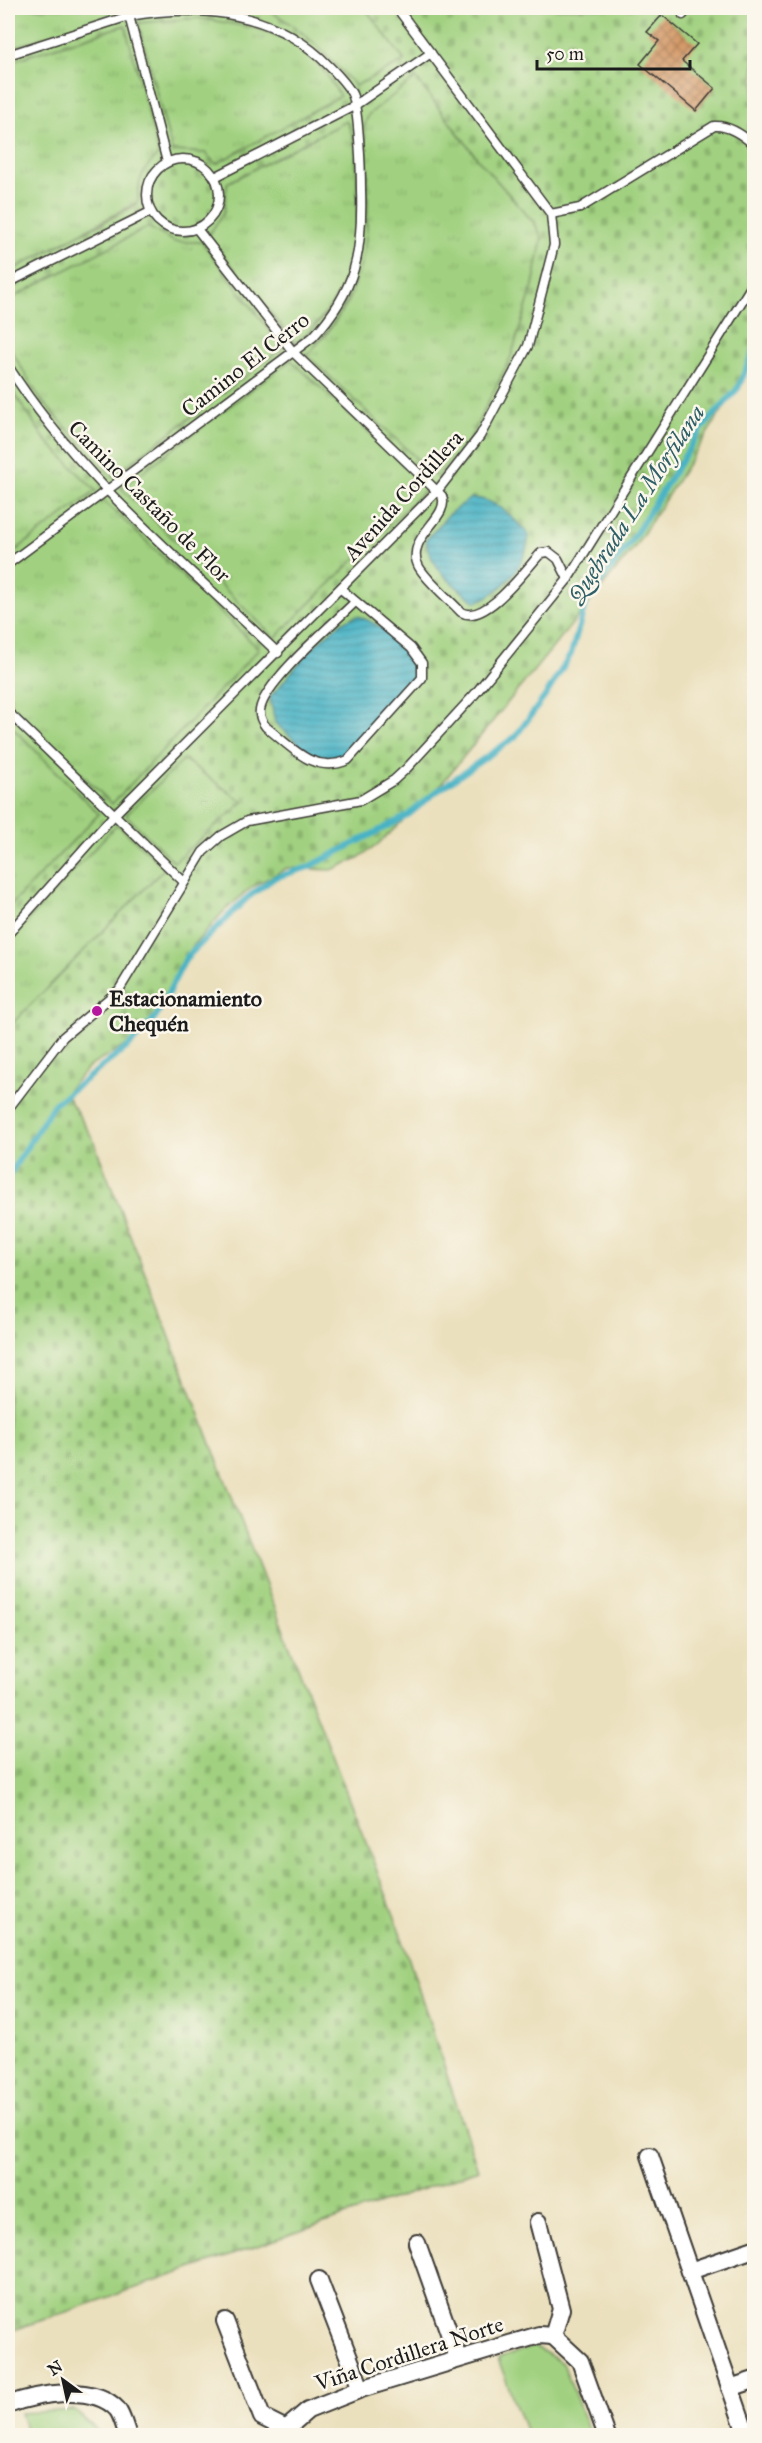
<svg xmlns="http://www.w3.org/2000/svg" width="762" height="2443" font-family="'IM FELL Great Primer',serif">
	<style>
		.grass { fill: url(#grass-tufts); stroke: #5e764e; stroke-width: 1.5 }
		.cemetery { fill: url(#cemetery-stones); stroke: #5e764e; stroke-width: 1.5; fill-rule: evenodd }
		.park { fill: #a1d180; stroke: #5e764e; stroke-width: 1.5 }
		.water { fill: url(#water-rules); stroke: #326770; stroke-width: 1.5 }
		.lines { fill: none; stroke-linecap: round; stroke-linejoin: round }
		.stream { stroke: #47b2c5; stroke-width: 6 }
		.building { fill: url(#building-cross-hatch) }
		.lane-casing { stroke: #3b3934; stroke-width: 11 }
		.street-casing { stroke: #3b3934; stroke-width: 20 }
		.lane { stroke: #fff; stroke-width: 8 }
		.street { stroke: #fff; stroke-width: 16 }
		.poi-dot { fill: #b5179e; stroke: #fbf7ec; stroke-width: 2 }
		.labels { text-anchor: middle; stroke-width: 5; stroke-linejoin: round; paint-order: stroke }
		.street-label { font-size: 22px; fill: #1c1c1c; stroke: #fbf7ec }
		.poi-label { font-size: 22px; font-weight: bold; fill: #1c1c1c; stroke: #fbf7ec; text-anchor: start }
		.water-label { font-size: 24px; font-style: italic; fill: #2f6068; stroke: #fbf7ec }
	</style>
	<defs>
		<pattern id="grass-tufts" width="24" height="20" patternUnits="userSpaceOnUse" patternTransform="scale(1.5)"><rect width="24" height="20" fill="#a1d180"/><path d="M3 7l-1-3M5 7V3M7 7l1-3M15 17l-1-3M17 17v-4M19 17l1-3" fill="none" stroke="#8ab36e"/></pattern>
		<pattern id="cemetery-stones" width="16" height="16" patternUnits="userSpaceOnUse" patternTransform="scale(1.5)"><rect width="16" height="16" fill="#a1d180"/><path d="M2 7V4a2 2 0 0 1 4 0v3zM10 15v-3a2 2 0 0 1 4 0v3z" fill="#8ab36e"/></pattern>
		<pattern id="water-rules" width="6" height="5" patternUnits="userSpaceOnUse" patternTransform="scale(1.5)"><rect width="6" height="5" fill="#47b2c5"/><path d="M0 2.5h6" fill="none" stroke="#3a909f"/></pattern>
		<pattern id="building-cross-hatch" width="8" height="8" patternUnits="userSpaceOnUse" patternTransform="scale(1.5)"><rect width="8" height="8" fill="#d39765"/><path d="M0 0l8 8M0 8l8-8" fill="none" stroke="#aa7a52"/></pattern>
	</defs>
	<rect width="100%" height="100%" fill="#fbf7ec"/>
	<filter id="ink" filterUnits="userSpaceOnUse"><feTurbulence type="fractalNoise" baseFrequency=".0167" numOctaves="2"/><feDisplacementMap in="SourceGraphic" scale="12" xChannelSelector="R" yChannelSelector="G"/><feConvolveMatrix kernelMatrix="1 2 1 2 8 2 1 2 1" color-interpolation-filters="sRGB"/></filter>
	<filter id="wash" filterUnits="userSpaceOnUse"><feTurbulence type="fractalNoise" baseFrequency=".008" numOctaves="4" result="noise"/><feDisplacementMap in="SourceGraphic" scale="24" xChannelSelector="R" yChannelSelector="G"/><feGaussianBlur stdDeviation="1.35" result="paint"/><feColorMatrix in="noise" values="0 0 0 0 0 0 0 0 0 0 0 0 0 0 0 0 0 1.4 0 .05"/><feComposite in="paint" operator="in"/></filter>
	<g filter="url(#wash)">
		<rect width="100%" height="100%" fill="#ebe0bd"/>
		<g class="grass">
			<polygon points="8,8 127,8 128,11 8,49"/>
			<path d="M 252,8 L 365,8 L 405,61 L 355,86 C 325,53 296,18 252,8 Z"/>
			<path d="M 199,18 C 238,25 286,27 314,58 C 324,69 332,84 341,96 L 216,164 L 205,153 L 172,151 L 138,22 Z"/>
			<path d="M 126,25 L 159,155 C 142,170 138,179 138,202 L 8,272 L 8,62 Z"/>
			<polygon points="415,77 478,159 535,224 542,238 533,286 511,357 468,442 436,477 306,355 326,335 349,301 368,176 364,126 369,114"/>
			<path d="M 346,121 C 357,137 356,161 357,179 C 360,255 353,292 296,344 L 208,236 L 224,212 L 227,183 Z"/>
			<polygon points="148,227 175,242 202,242 283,348 111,477 40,399 8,345 8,300"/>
			<polygon points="291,360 428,487 275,638 120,488"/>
			<polygon points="8,384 44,438 96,491 8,556"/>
			<polygon points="102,499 259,649 112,804 8,702 8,570"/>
			<polygon points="8,723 99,814 8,908"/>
			<polygon points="183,759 243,802 174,863 126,815"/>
			<polygon points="117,824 165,868 8,1028 8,941"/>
		</g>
		<path class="cemetery" d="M 127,8 C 157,8 251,2 273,13 C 306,31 330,59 355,86 L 405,61 L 365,8 L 754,8 L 754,347 L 739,384 L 634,548 L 438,788 L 376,846 L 358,858 L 332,870 L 287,868 L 252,887 L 224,911 L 194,945 L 179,967 L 160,1013 L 148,1028 L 134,1041 L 90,1066 L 69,1088 L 67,1096 L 92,1137 L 396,1920 L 478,2170 L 8,2332 L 8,1028 L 165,868 L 117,824 L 8,941 L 8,908 L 99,814 L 8,723 L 8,702 L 112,804 L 259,649 L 102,499 L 8,570 L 8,556 L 96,491 L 44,438 L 8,384 L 8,345 L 40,399 L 112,477 L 283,348 L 202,242 L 175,242 L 148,227 L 8,300 L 8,272 L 133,207 L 138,202 C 138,179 142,170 159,154 L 125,25 L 8,62 L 8,49 L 128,12 ZM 199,18 C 266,30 305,31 340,96 L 216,164 L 205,153 L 172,151 L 138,23 ZM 416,78 L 478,159 L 535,224 L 542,238 L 533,286 L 511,357 L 468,442 L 436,477 L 307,355 C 377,281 371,222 364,126 L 369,114 ZM 346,121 C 356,134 356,158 357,175 C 359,243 354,300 295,344 L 208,236 L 224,212 L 227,183 ZM 291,360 L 428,487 L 275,638 L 121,488 ZM 184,759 L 243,802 L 174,862 L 126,815 Z"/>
		<g class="park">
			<polygon points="534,2346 563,2363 590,2435 527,2435 498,2359"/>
			<polygon points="74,2410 102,2435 27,2435 20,2413"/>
		</g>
		<g class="water">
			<path d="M 471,498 C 498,499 511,516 529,535 C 527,564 503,592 476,602 C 455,587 430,568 426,540 L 450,513 Z"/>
			<path d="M 358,616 C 388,628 411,646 414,680 L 348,752 L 332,763 L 317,759 L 275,723 L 270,697 C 291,675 328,622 358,616 Z"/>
		</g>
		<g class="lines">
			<polyline class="stream" points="8,1177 54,1104 129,1046 156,1017 186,958 247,898 274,878 309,867 407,816 436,792 515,737 546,695 571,654 586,602 631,541 700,431 738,388 754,350"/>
		</g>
		<g id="blocks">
			<polygon class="building" points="662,15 697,44 682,61 715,88 696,111 640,64 659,41 647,32"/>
		</g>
	</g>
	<g filter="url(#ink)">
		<use href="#blocks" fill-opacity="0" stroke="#3b3934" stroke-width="1.5"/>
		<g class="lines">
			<defs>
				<g id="lane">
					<polyline points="127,8 167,162"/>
					<polyline points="683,15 689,8"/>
					<path d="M 8,55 L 129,16 C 201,3 277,12 329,66 C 337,74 347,84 352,94 C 359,109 361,171 361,190 C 363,251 356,291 313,337 L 8,564"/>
					<circle cx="183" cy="195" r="36"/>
					<polyline points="215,177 354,106 431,53"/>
					<path d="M 551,214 L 580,208 L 714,126 C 729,125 743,135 754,145"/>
					<path d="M 197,229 L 294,353 L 442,496 C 451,518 403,538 419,567 C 427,581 450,600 461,612 C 485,626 526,569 541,553 L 549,552 L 558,559 L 568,579"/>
					<polyline points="8,283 150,212"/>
					<path d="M 8,366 C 78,477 184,563 278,653"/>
					<path d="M 341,589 L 411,648 L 422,663 L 422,678 L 348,760 C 313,775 292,747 266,727 C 262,722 259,717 260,710 C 264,682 332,625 354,603"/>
					<polyline points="8,712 184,882"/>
					<polyline points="8,934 114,815 438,490 480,436 528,346 554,245 551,214 397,8"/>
					<polyline points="8,1109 63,1037 119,990 203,852 221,836 247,821 361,800 394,780 407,768 475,694 568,579 754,282"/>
				</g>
				<g id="street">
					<polyline points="650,2156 747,2436"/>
					<polyline points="538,2222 561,2309 553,2336"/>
					<polyline points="417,2243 458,2358"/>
					<polyline points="690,2271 754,2249"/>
					<polyline points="319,2280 361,2389"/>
					<polyline points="225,2321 262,2417 286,2429"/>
					<polyline points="553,2336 580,2361 607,2436"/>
					<polyline points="730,2388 754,2380"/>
					<path d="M 8,2405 C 36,2394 93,2383 117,2409 C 122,2415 125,2428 128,2436"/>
					<polyline points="286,2429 308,2410 361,2389 539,2335 553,2336"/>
				</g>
			</defs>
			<use href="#lane" class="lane-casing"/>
			<use href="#street" class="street-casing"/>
			<use href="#lane" class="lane"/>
			<use href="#street" class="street"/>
		</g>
	</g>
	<circle class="poi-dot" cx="97" cy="1011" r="6"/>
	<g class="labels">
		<g class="street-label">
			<text transform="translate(245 364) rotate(-38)" y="8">Camino El Cerro</text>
			<text transform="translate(403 495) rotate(-48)" y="8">Avenida Cordillera</text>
			<text transform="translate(150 501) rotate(45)" y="8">Camino Castaño de Flor</text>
			<text transform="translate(409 2353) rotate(-18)" y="8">Viña Cordillera Norte</text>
		</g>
		<g class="poi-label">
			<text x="109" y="1006">Estacionamiento<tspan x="109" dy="25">Chequén</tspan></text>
		</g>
		<g class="water-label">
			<text transform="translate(636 504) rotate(-57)" y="8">Quebrada La Morfilana</text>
		</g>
	</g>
	<rect width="762" height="2443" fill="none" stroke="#fbf7ec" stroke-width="30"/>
	<g transform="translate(63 2380) rotate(327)" stroke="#fbf7ec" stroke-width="4.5" paint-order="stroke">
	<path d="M0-4.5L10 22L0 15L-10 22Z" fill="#1c1c1c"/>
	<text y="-9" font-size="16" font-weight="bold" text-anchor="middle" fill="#1c1c1c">N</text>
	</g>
	<path d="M537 60v9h153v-9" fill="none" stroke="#1c1c1c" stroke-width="3"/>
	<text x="546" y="60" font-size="18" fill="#1c1c1c" stroke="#fbf7ec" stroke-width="4.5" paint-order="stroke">50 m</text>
</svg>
